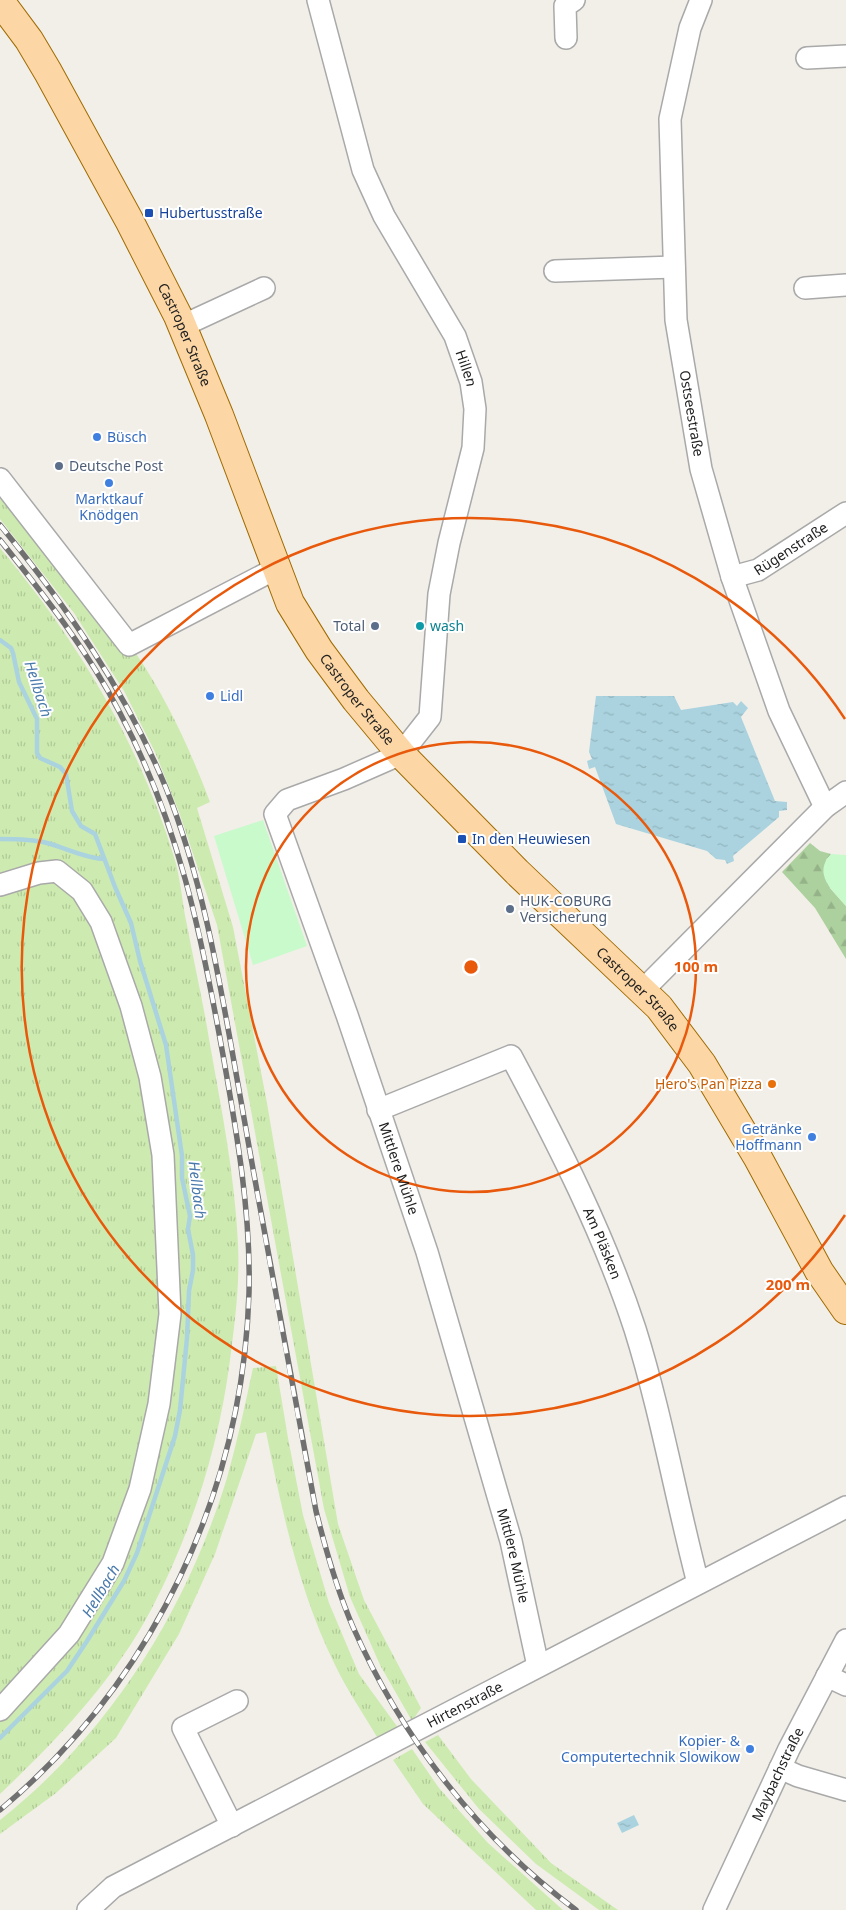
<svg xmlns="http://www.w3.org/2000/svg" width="846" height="1910" font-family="'Noto Sans',sans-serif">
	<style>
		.grass { fill: url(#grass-tufts) }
		.forest { fill: url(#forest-firs) }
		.park { fill: #c8facc }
		.water { fill: url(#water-ripples) }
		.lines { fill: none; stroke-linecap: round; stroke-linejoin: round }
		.stream { stroke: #aad3df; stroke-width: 4.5 }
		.minor-casing { stroke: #a9a9a9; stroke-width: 24 }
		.major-casing { stroke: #a06b00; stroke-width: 30 }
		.minor { stroke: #fff; stroke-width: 21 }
		.major { stroke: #fcd6a4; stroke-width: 28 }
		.rail-casing { stroke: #707070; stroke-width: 5.5 }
		.rail { stroke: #fff; stroke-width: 4; stroke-dasharray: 11; stroke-linecap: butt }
		.ring { fill: none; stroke: #e8590c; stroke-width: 2.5 }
		.transit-dot { fill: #1a4fb4; stroke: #fff; stroke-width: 2 }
		.shop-dot { fill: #3f7fe0; stroke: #fff; stroke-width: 2 }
		.service-dot { fill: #5c6f8a; stroke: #fff; stroke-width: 2 }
		.culture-dot { fill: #0f9aa8; stroke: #fff; stroke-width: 2 }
		.food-dot { fill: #e8710a; stroke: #fff; stroke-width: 2 }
		.labels { text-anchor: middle; stroke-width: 4; stroke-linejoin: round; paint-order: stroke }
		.transit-label { font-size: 14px; fill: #164399; stroke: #fff; text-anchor: start }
		.street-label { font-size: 14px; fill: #222; stroke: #fff }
		.shop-label { font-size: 14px; fill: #366cbe; stroke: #fff; text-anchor: start }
		.service-label { font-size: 14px; fill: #4e5e75; stroke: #fff; text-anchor: start }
		.culture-label { font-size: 14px; fill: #0d838f; stroke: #fff; text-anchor: start }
		.food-label { font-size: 14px; fill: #c56008; stroke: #fff; text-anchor: end }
		.water-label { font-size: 15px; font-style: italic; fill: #4a7aab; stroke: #fff }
		.centre { fill: #e8590c; stroke: #fff; stroke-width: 2.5 }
		.ring-label { font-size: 15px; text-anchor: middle; font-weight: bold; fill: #e8590c; stroke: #fff; stroke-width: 4; stroke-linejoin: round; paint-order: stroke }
	</style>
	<defs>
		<pattern id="grass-tufts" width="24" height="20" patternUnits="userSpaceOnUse" patternTransform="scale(1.25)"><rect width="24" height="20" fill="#cdebb0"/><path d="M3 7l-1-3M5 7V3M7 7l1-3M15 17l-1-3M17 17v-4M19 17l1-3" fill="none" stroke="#b0c997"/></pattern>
		<pattern id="forest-firs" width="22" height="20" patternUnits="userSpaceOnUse" patternTransform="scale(1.25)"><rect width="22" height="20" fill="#add19e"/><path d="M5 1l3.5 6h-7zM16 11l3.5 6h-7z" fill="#95b388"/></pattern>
		<pattern id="water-ripples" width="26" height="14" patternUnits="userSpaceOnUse" patternTransform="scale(1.25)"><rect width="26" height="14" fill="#aad3df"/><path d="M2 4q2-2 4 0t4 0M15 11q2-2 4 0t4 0" fill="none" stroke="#92b5bf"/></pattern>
	</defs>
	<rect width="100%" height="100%" fill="#f2efe9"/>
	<g class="grass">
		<path d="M 0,489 L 135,652 C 167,699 190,749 210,802 L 197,808 L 233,927 L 267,1103 L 338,1524 L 364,1600 L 421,1708 L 412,1721 L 380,1665 L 350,1597 L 324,1509 L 217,925 L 179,812 L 155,752 L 124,691 L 74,613 L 0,519 Z"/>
		<path d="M 0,548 C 77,640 139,742 174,857 C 181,879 182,903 187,925 C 194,963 203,1001 209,1039 C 221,1107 235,1175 238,1244 C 240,1283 235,1321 230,1360 C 219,1446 192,1531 152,1608 C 115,1679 58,1739 0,1794 Z"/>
		<path d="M 276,1366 L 288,1438 L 303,1515 L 329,1603 L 359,1674 L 399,1729 L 377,1737 C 363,1713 347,1690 335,1665 C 299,1592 282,1511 266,1432 L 256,1434 L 215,1554 L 179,1634 L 116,1738 L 56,1793 L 0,1834 L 0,1820 C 110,1733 186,1611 227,1478 C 237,1442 245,1405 253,1368 Z"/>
		<polygon points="438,1735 471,1779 551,1863 618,1910 599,1910 536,1864 479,1809 425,1742"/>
		<polygon points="412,1749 439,1788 488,1843 563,1910 536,1910 423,1804 393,1760"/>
	</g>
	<polygon class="forest" points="810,843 820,851 831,854 826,860 830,888 846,906 846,959 815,908 782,872"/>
	<g class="park">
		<polygon points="263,820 307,946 253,965 214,836"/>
		<path d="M 831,854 L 846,855 L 846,906 C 833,891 812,874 831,854 Z"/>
	</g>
	<g class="water">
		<polygon points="596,696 674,696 681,710 733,702 737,706 741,701 748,708 741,717 775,801 787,802 787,810 779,811 779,817 733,856 734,861 727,864 725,860 716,859 707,851 616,824 595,767 589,769 587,761 592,759 589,752"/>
		<polygon points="634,1815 639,1825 622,1833 617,1823"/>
	</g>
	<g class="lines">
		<g class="stream">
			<polyline points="0,640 11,648 13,653 19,682 37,719 37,753 40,758 60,767 66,774 72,811 81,826 95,834 115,887 131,923 140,961 166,1045 182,1156 182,1178 190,1216 188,1229 193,1255 193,1270 189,1291 187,1338 180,1410 175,1436 137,1553 124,1581 87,1641 67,1671 0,1738"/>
			<path d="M 0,839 C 16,839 32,839 47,843 C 66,848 84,858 104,859"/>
		</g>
		<defs>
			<g id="minor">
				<path id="s1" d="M 318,0 L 363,170 L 384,216 L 455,336 L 471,382 L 475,409 L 473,448 L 449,543 L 439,594 L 430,717 L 401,754 L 344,779 L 287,800 L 275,814 L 347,1015 L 427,1252 L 511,1541 L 538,1666"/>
				<path id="s2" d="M 701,0 L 690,28 L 670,119 L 676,320 L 701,469 L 732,577 L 779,711 L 825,807"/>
				<polyline points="566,38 565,6 574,0"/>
				<polyline points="807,58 846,56"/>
				<polyline points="555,271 674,267"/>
				<polyline points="805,288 846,285"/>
				<polyline points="182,326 264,288"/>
				<polyline points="0,479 129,645 277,568"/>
				<path id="s3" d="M 732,577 L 758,570 L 846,513"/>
				<polyline points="0,885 39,873 57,871 82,891 101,922 131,1006 150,1077 163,1155 170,1314 159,1404 140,1489 113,1563 69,1634 0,1710"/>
				<polyline points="642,991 825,807 846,792"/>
				<path id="s4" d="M 378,1110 L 511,1056 C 558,1144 604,1234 635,1329 C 661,1412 676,1499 698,1583"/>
				<polyline points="827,1676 846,1685"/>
				<polyline points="780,1768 798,1776 846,1790"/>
				<polyline points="232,1826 183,1728 237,1701"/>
				<path id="s5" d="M 88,1910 L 113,1887 L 846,1507"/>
				<path id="s6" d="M 714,1910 L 789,1749 L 846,1640"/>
			</g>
			<g id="major">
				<path id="s7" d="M 0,1 L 29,40 L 48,72 L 129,220 L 178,316 L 219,415 L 290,603 L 319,650 L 356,700 L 401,754 L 517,872 L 659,1007 L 702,1064 L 758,1158 L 819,1271 L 846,1310"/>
			</g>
		</defs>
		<use href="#minor" class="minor-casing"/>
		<use href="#major" class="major-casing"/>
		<use href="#minor" class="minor"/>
		<use href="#major" class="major"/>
		<defs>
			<g id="rail">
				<path d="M 0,525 C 66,606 126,691 166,788 C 206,888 222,996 241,1101 C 265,1238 290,1375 316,1511 C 326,1551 337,1590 353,1627 C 402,1738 479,1838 576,1910"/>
				<path d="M 0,540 C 44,595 88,651 120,713 C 179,824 201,933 223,1055 C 237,1134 251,1213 249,1293 C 243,1491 153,1682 0,1810"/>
			</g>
		</defs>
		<use href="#rail" class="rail-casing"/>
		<use href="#rail" class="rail"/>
	</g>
	<g class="ring">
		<circle cx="471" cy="967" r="225"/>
		<path d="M845 1215A449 449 0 1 1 845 719"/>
	</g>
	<g class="transit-dot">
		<rect x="144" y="208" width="10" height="10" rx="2.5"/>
		<rect x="457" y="834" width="10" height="10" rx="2.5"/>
	</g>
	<g class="shop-dot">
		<circle cx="97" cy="437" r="5"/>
		<circle cx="109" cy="483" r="5"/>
		<circle cx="210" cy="696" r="5"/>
		<circle cx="812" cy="1137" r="5"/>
		<circle cx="750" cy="1749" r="5"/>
	</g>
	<g class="service-dot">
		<circle cx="59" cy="466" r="5"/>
		<circle cx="375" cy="626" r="5"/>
		<circle cx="510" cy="909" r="5"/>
	</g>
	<circle class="culture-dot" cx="420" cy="626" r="5"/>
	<circle class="food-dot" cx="772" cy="1084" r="5"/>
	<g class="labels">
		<g class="transit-label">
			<text x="159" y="218">Hubertusstraße</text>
			<text x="472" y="844">In den Heuwiesen</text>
		</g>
		<g class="street-label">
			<text dy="5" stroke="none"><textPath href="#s7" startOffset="382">Castroper Straße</textPath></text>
			<text dy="5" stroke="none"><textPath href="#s1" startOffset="400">Hillen</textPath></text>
			<text dy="5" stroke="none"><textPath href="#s2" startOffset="419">Ostseestraße</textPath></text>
			<text dy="5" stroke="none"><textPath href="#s3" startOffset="66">Rügenstraße</textPath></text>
			<text dy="5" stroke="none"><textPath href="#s7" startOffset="788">Castroper Straße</textPath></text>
			<text dy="5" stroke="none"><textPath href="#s7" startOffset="1192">Castroper Straße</textPath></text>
			<text dy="5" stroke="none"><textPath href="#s1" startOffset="1318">Mittlere Mühle</textPath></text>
			<text dy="5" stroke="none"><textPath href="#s4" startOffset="352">Am Pläsken</textPath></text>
			<text dy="5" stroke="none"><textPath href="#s1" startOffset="1722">Mittlere Mühle</textPath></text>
			<text dy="5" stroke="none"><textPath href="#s5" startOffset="430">Hirtenstraße</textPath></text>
			<text dy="5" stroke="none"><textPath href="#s6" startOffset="150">Maybachstraße</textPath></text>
		</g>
		<g class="shop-label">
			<text x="107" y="442">Büsch</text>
			<text x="109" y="504" text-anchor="middle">Marktkauf<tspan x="109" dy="16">Knödgen</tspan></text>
			<text x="220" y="701">Lidl</text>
			<text x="802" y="1134" text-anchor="end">Getränke<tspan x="802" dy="16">Hoffmann</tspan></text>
			<text x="740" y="1746" text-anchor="end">Kopier- &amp;<tspan x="740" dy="16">Computertechnik Slowikow</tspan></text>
		</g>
		<g class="service-label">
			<text x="69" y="471">Deutsche Post</text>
			<text x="365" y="631" text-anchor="end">Total</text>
			<text x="520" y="906">HUK-COBURG<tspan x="520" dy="16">Versicherung</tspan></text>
		</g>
		<g class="culture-label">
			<text x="430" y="631">wash</text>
		</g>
		<g class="food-label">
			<text x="762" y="1089">Hero's Pan Pizza</text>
		</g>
		<g class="water-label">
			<text transform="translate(38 689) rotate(72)" y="5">Hellbach</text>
			<text transform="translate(197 1190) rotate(83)" y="5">Hellbach</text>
			<text transform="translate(101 1591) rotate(-59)" y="5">Hellbach</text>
		</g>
	</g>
	<circle cx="471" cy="967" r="8" class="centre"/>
	<g class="ring-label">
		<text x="696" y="972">100 m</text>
		<text x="788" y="1290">200 m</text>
	</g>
</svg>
